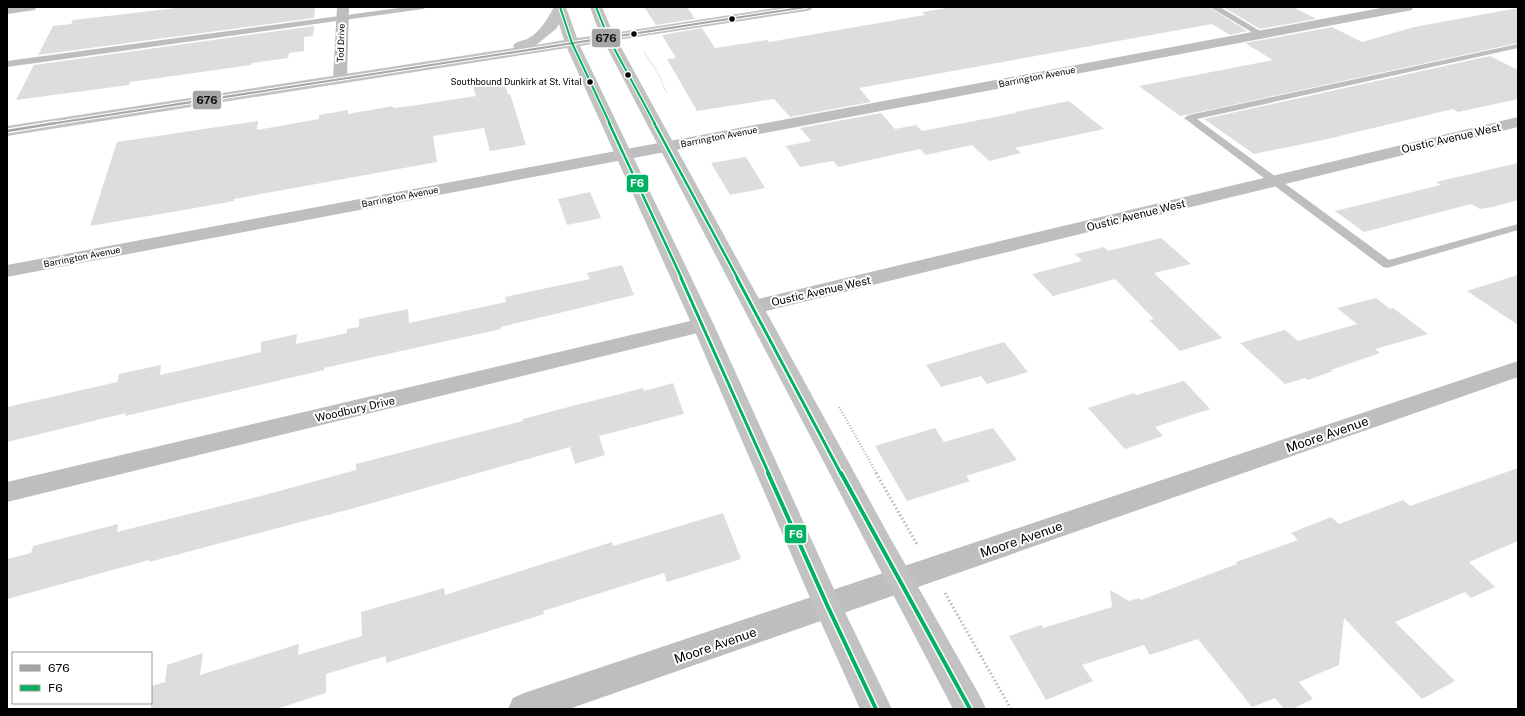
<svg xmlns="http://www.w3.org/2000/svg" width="1525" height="716" font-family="'Public Sans',sans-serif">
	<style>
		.building { fill: #ddd }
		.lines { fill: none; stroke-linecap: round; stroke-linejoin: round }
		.path-far2 { stroke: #b8b8b8; stroke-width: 1.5; stroke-dasharray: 0.5 1.5; stroke-linecap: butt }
		.path-far1 { stroke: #b8b8b8; stroke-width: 2.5; stroke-dasharray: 1 2; stroke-linecap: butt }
		.path { stroke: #b8b8b8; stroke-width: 3; stroke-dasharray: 1.5 2.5; stroke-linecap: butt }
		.lane { fill: #bebebe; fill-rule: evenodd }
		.street { fill: #bebebe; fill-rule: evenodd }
		.secondary { fill: #c2c2c2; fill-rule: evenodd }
		.bus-1-far1-casing { stroke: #fff; stroke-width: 4 }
		.bus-1-casing { stroke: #fff; stroke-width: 5 }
		.bus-2-far3-casing { stroke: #fff; stroke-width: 4 }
		.bus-2-far2-casing { stroke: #fff; stroke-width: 5 }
		.bus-2-far1-casing { stroke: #fff; stroke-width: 6 }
		.bus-2-casing { stroke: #fff; stroke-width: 7 }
		.bus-1-far1 { stroke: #a6a6a6; stroke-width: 2 }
		.bus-1 { stroke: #a6a6a6; stroke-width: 2.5 }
		.bus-2-far3 { stroke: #00b262; stroke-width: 2 }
		.bus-2-far2 { stroke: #00b262; stroke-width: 2.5 }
		.bus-2-far1 { stroke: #00b262; stroke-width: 3 }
		.bus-2 { stroke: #00b262; stroke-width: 4 }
		.bus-dot { fill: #000; stroke: #fff; stroke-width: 1.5 }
		.labels { text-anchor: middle; stroke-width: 4; stroke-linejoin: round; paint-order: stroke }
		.far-street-label { font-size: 9px; fill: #000; stroke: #fff }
		.far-bus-label { font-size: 9px; fill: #000; stroke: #fff; text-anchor: end }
		.street-label { font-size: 11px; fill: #000; stroke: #fff }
		.near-street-label { font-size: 13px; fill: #000; stroke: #fff }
		.line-badge { stroke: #fff; stroke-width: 1.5 }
		.badge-label { font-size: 11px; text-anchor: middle; font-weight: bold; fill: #fff }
		.pale-badge-label { font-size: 11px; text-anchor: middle; font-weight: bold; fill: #111 }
	</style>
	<rect width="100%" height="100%" fill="#fff"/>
	<g class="building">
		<polygon points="185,7 315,7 314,18 38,55 53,26 71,24 73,20"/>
		<polygon points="644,7 687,7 695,19 656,25"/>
		<polygon points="954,7 1209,7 1247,31 1230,35 1212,24 859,88 871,102 790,117 774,99 697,111 667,59 676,58 662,35 702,28 715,48 767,40 769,42 925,15 922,12"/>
		<polygon points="1223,7 1293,7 1316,19 1260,29"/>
		<polygon points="1518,8 1518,43 1186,115 1180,116 1139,86 1273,60 1245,43 1332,27 1362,42 1414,27"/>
		<polygon points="314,26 313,36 304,37 304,51 289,53 288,58 252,63 251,65 130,82 129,85 16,100 34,65"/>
		<polygon points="1490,56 1518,70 1518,99 1458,112 1453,109 1323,140 1254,154 1204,119"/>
		<polygon points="504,82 508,94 510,94 526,145 490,151 484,128 433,136 437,162 234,199 234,201 201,207 90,226 117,142 258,121 257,130 319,119 319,115 348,110 348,114 393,106 393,108 411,106 476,96 473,87"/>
		<polygon points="1069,101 1104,129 1015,148 1021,153 989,161 972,145 926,155 920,149 838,167 833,161 800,167 786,146 811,141 800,128 881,113 895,129 916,125 922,131 1016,113 1015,112"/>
		<polygon points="746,157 765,188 730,195 711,163"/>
		<polygon points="1518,163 1518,200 1493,207 1480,209 1471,204 1364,232 1335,211 1441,185 1436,182"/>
		<polygon points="590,192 601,218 567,225 558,199"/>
		<polygon points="1161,238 1191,264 1154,273 1222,338 1180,351 1149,320 1154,319 1115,279 1053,296 1032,274 1082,261 1075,254 1104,247 1108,251"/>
		<polygon points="622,265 634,295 501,327 501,329 324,368 324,370 125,416 126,413 7,442 7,407 117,382 119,374 161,365 160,375 261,352 261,342 297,334 296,344 347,333 347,329 359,327 359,319 408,309 409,323 506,302 505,297 590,279 587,273"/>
		<polygon points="1518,275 1518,325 1467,291"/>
		<polygon points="1376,298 1390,309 1393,308 1428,334 1375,349 1380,353 1331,370 1333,371 1308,380 1305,378 1285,384 1240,343 1285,330 1298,341 1357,324 1337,308"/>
		<polygon points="1004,342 1028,372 987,384 981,376 941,387 926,365"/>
		<polygon points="1184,381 1210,409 1155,427 1163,436 1125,449 1088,408 1134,393 1136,395"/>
		<polygon points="673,383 684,414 599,436 605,455 575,464 570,447 358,507 149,562 149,560 7,599 7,559 31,553 33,546 118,524 117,532 261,496 356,470 356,464 523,421 523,419 584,403 643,388 644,391"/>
		<polygon points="935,428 944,442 993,428 1017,460 966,476 970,481 907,501 875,446"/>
		<polygon points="1518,468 1518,541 1469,562 1495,587 1471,598 1465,592 1395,622 1455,681 1422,699 1344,618 1339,665 1299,682 1313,699 1292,709 1284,709 1275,698 1252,707 1198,639 1150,655 1144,645 1082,665 1093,681 1046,700 1009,636 1041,625 1043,628 1112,607 1110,590 1129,601 1139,598 1141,600 1237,564 1236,562 1298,540 1291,533 1331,517 1339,524 1403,500 1410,506"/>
		<polygon points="723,513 741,559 667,582 664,573 543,611 544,614 386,663 386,656 326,674 326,693 276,709 151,709 151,686 165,682 167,665 203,653 200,675 299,644 298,655 362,636 361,612 444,588 445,595 612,542 613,546"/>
	</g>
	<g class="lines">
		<polyline class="path-far2" points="644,52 659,75 667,94"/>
		<polyline class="path-far1" points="839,407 877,474"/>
		<g class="path">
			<polyline points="876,473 918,546"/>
			<polyline points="945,593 1011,709"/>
		</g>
		<g class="lane">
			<polygon points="406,7 427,7 423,9 7,67 7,61"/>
			<polygon points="1210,7 1220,7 1265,34 1264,36 1258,36"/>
			<polygon points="1518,44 1518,48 1197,119 1389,260 1518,224 1518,230 1387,268 1383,267 1184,118 1189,115"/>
		</g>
		<g class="street">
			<polygon points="7,7 36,7 35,10 7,14"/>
			<polygon points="337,7 349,7 347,79 345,82 340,83 335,82 333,79"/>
			<polygon points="1386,7 1413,7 1412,10 1407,11 7,277 7,265"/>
			<polygon points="1518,117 1518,127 754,314 747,312 744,307 747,302 754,300"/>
			<polygon points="703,318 710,320 714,325 710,330 7,502 7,482"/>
			<polygon points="1518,361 1518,377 569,709 508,709 513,698 524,693"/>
		</g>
		<path class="secondary" d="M 554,7 L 566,7 L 577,38 L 600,35 L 590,7 L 602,7 L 613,33 L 781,7 L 812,7 L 811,10 L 806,11 L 617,40 L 888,534 L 981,698 L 986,709 L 953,709 L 604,42 L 580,46 L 714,325 L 838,598 L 892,709 L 860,709 L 814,607 L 692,325 L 567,48 L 7,136 L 7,126 L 514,48 L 513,46 C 516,41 522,41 527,39 C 540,32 547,20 554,7 ZM 559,24 L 564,40 L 536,45 L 556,29 Z"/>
		<defs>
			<polyline id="bus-1-far1" points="50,124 806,7"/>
			<polyline id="bus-1" points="7,131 56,123"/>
			<g id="bus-2-far3">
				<polyline points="560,7 572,43 610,124"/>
				<polyline points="596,7 608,37 655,124"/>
			</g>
			<g id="bus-2-far2">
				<polyline points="609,123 682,279"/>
				<polyline points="654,123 738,279"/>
			</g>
			<g id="bus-2-far1">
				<polyline points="681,278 769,474"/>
				<polyline points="737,278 841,474"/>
			</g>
			<g id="bus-2">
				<polyline points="768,473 828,607 876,709"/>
				<polyline points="841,473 970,709"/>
			</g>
		</defs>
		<use href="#bus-1-far1" class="bus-1-far1-casing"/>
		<use href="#bus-1" class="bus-1-casing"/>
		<use href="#bus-2-far3" class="bus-2-far3-casing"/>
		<use href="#bus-2-far2" class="bus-2-far2-casing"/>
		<use href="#bus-2-far1" class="bus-2-far1-casing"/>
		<use href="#bus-2" class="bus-2-casing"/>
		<use href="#bus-1-far1" class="bus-1-far1"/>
		<use href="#bus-1" class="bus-1"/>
		<use href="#bus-2-far3" class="bus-2-far3"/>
		<use href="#bus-2-far2" class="bus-2-far2"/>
		<use href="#bus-2-far1" class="bus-2-far1"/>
		<use href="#bus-2" class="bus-2"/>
	</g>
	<g class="bus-dot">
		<circle cx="732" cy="19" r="3.5"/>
		<circle cx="634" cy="34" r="3.5"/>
		<circle cx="628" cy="75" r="3.5"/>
		<circle cx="590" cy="82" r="3.5"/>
	</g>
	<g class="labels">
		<g class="far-street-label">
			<text transform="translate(341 43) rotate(-88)" y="3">Tod Drive</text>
			<text transform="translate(1037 77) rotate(-11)" y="3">Barrington Avenue</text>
			<text transform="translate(719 137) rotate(-11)" y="3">Barrington Avenue</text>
			<text transform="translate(400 197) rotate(-11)" y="3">Barrington Avenue</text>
			<text transform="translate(82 257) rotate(-11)" y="3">Barrington Avenue</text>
		</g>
		<g class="far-bus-label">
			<text x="582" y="85">Southbound Dunkirk at St. Vital</text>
		</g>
		<g class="street-label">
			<text transform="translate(1451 138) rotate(-13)" y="4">Oustic Avenue West</text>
			<text transform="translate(1136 215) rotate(-14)" y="4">Oustic Avenue West</text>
			<text transform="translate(821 291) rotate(-13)" y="4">Oustic Avenue West</text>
			<text transform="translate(355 409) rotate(-13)" y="4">Woodbury Drive</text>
		</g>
		<g class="near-street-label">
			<text transform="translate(1327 434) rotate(-19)" y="5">Moore Avenue</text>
			<text transform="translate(1021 539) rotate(-19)" y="5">Moore Avenue</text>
			<text transform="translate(715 645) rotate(-19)" y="5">Moore Avenue</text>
		</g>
	</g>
	<g class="line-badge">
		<rect x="591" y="28" width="30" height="20" rx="4" fill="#a6a6a6"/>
		<rect x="192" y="90" width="30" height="20" rx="4" fill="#a6a6a6"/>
		<rect x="626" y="174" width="23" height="19" rx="4" fill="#00b262"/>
		<rect x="784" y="524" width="23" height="20" rx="4" fill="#00b262"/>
	</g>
	<g class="badge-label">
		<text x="637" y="187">F6</text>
		<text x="796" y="538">F6</text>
	</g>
	<g class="pale-badge-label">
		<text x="606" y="42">676</text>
		<text x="207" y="104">676</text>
	</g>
	<rect width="1525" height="716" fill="none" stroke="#000000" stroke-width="16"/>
	<rect x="12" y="652" width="140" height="52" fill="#ffffff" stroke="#999999"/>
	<rect x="20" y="665" width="20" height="6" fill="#a6a6a6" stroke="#999999"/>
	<text x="48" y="672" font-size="12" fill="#000000">676</text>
	<rect x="20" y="685" width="20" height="6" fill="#00b262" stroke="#999999"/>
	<text x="48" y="692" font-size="12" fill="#000000">F6</text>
</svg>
